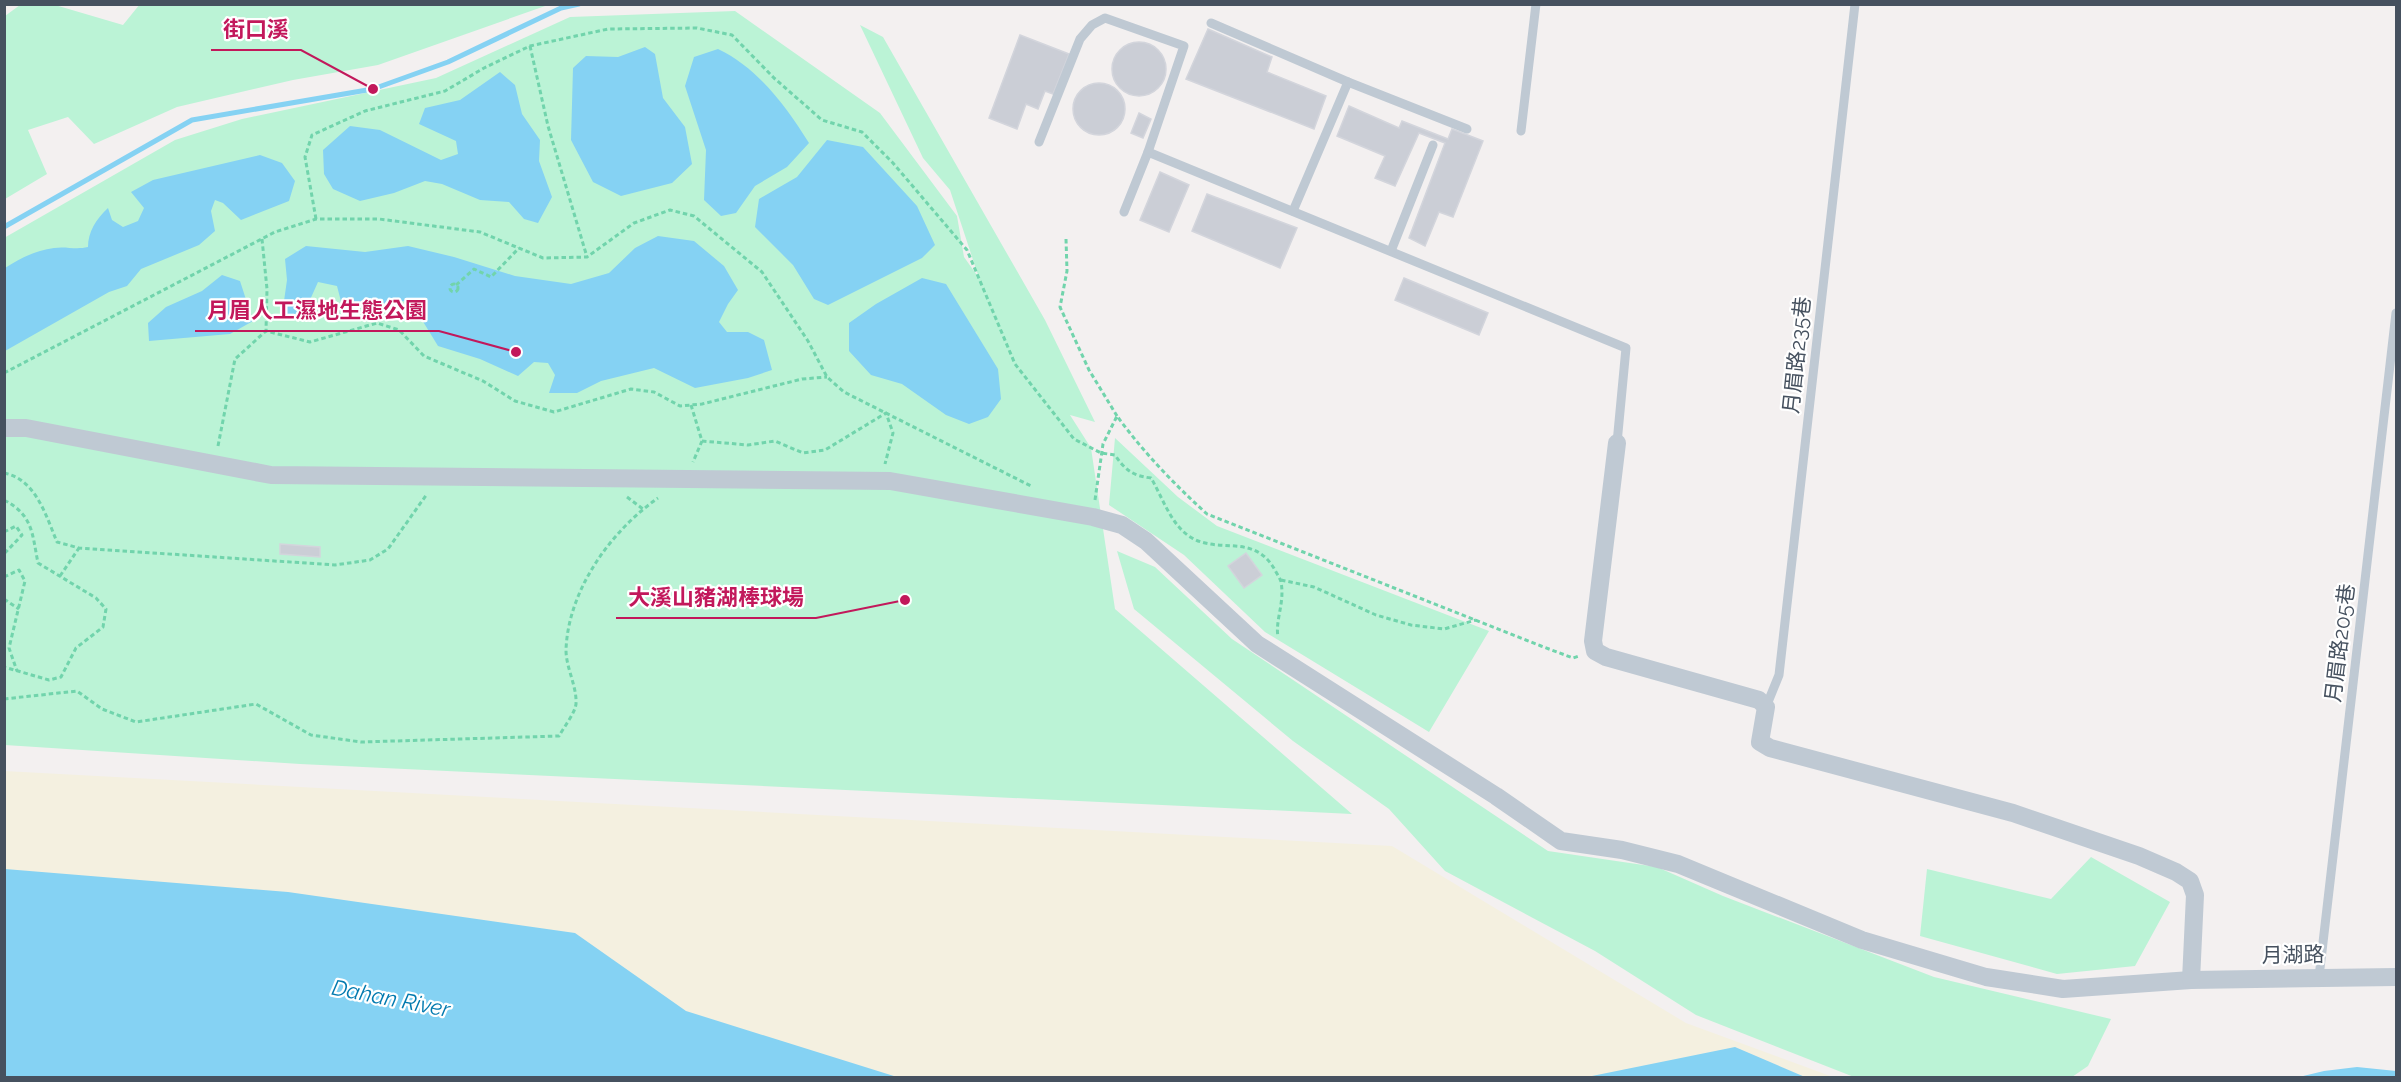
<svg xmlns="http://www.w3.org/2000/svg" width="2401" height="1082" font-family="Raleway,'Noto Sans TC',sans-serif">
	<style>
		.green { fill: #bbf3d6 }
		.sand { fill: #f4f0e0 }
		.water { fill: #85d2f3 }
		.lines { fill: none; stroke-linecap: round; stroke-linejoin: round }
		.stream { stroke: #85d2f3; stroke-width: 5 }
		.building { fill: #cbced6; stroke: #d3d5dc; stroke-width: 1.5 }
		.path { stroke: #71d4ac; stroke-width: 3; stroke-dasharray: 4.5 3; stroke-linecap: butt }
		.service { stroke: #bfc9d3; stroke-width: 9 }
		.minor { stroke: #bfc9d3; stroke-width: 18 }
		.labels { text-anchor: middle; stroke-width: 4.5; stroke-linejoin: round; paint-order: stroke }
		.street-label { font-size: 21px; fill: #46515f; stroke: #fff }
		.water-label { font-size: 22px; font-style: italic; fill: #027aaf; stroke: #fff }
		.leader { fill: none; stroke: #c2185b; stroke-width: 2 }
		.callout-dot { fill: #c2185b; stroke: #fff; stroke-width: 2 }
		.callout-label { font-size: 22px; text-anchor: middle; font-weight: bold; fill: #c2185b; stroke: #fff; stroke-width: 4.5; stroke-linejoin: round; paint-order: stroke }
	</style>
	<rect width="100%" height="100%" fill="#f3f0f0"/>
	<g class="green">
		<polygon points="140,4 548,4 548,5 378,65 293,80 177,107 94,144 68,117 28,130 47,174 5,199 5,16 20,5 55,5 123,25"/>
		<polygon points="735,11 880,113 957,216 964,257 979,278 950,190 923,158 860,25 883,37 1045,320 1095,422 1070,415 1091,448 1115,609 1352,814 300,764 5,745 4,238 175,140 242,119 436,78 570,17"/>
		<polygon points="1115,438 1178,497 1217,526 1489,631 1429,732 1265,632 1184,555 1109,505"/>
		<polygon points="1117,551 1155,567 1232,639 1548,851 1657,867 1723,896 1934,977 2111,1019 2088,1066 2072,1077 1854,1077 1696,1015 1595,951 1445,871 1389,809 1293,741 1134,609"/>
		<polygon points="2091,857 2170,902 2135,966 2057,974 1920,936 1927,869 2051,899"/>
	</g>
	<polygon class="sand" points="4,771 1392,846 1686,1023 1833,1077 5,1077"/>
	<g class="water">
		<polygon points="645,47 655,54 663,98 685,127 692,164 672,183 621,196 593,182 571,140 573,68 586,56 618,57"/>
		<path d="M 718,49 C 758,68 786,106 809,143 L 787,167 L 755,186 L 736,213 L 721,216 L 704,200 L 706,150 L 685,86 L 694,57 Z"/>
		<polygon points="500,72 515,85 522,114 540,140 539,161 552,197 538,223 524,219 509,202 480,200 442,184 425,181 394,193 360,201 333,189 324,174 323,150 350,126 380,130 441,160 458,154 456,141 419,124 425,108 460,100"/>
		<polygon points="827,140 863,147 917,206 935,245 922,258 828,305 814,299 793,265 755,227 759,199 797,177"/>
		<path d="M 260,155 L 282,163 L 295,181 L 289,201 L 241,220 L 223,203 L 215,200 L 211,211 L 215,231 L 199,245 L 141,269 L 127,286 L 109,292 L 5,351 L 5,268 C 19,259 36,250 54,248 C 66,246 75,250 88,247 C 88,232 96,219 108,208 L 112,220 L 123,227 L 138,221 L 144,208 L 131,192 L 153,180 Z"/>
		<polygon points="658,236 694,241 724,266 738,290 728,304 719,322 727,332 748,332 764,340 772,370 748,378 695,388 654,368 601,381 577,393 549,393 555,375 548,363 534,362 518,376 480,359 438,346 419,315 404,301 343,309 337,286 318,282 305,311 295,319 282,315 287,280 285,259 306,246 365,252 408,246 454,257 515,276 571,284 609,273 635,248"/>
		<polygon points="222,275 240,281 253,321 230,334 149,341 148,323 166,307 202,291"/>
		<polygon points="922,278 946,284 998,369 1001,399 988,417 969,424 946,415 902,384 871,375 849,351 849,323 876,304"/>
		<polygon points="5,869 288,892 575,933 686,1011 897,1077 5,1077"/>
		<polygon points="1735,1047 1805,1077 1587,1077"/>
		<polygon points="2357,1067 2396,1071 2396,1077 2299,1077 2324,1071"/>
	</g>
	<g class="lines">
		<polyline class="stream" points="4,227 192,120 373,89 448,62 561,8 579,4"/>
	</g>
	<g class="building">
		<polygon points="1208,29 1272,57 1267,72 1326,96 1314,129 1186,79"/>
		<polygon points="1020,35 1069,54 1053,94 1045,91 1038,109 1026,104 1017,129 989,118"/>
		<circle cx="1139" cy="69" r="27"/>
		<circle cx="1099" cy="109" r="26"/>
		<polygon points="1349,106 1399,128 1402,121 1448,139 1452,129 1483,141 1453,217 1439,212 1425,246 1409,238 1445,143 1419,133 1395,186 1375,178 1385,156 1337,136"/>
		<polygon points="1139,113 1151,119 1143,138 1131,133"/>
		<polygon points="1160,172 1189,185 1169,232 1140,220"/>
		<polygon points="1207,194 1297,228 1280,268 1192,231"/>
		<polygon points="1404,278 1488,313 1479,335 1395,300"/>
		<polygon points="280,544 320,547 320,557 280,554"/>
		<polygon points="1246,553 1262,575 1244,588 1228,566"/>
	</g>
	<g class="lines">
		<g class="path">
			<polyline points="530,46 548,126 587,257"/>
			<path d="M 316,219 L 305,157 L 312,135 L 365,111 L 445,91 L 484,68 L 530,46 L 608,29 L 697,28 L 732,35 L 774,78 L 822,120 L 862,132 L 893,163 L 967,250 L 1015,364 L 1074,439 L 1101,453 L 1115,455 C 1125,470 1133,476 1151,478 C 1163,498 1171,526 1192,538 C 1220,554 1254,533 1275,570 C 1277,574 1280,578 1281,582 C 1285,603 1275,620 1278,637"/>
			<polyline points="262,239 267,289 266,331"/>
			<polyline points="1066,239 1067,271 1060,307 1089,370 1117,416"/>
			<circle cx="454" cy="288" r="4"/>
			<polyline points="456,285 474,269 491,277 519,248"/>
			<polyline points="4,373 275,232 316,219 379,219 480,232 543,258 587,257 634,223 670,210 694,216 762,272 808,341 827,377 844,392 1033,487"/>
			<polyline points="691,405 702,441 693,462"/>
			<polyline points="702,441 748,445 775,441 803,453 825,450 886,413 893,433 885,464"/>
			<polyline points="218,446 235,359 266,331 310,342 377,323 399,330 424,356 483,381 515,401 554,412 631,389 654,392 680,406 702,404 802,379 827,377"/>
			<path d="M 4,473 C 36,479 46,516 57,542 L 79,548 L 335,565 L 370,560 L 388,549 L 427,494"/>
			<polyline points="627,497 643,509"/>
			<path d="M 4,500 C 33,515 32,533 38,563 L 96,598 L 106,609 L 103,627 L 76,648 L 61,677 L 49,680 L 4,667"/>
			<path d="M 1095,500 L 1103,444 L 1117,416 C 1144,453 1174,484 1207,514 L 1541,646 L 1573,658 L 1579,656"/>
			<polyline points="4,532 16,526 22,535 4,554"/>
			<polyline points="60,576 79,548"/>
			<polyline points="4,577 19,570 25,581 9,648 17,671"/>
			<polyline points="1281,580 1314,587 1376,615 1411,625 1444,629 1476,620"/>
			<polyline points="4,599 19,609"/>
			<path d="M 4,699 L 77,691 L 102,709 L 136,722 L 256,704 L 311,735 L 361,742 L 559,736 C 564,727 575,713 576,704 C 577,686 566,668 566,650 C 568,590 611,531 658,498"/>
		</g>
		<g class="service">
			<polyline points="1211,23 1348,82 1293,211"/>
			<polyline points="1348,82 1467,129"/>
			<polyline points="1521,131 1536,4"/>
			<polyline points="1039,142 1080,39 1092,25 1105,18 1184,46 1148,152"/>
			<polyline points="1124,212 1148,152 1626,348 1617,443"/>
			<polyline points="1391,251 1433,145"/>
			<polyline points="1766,707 1779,675 1855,4"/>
			<polyline points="2319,977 2396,313"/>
		</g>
		<g class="minor">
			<polyline points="4,428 26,428 271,475 890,481 1093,517 1122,525 1146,541 1257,644 1496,796 1561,841 1622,850 1678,864 1862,940 1986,977 2063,989 2191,980 2396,977"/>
			<polyline points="1617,443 1593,641 1595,651 1606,657 1759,700 1766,707 1760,742 1770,748 2013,813 2139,856 2176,872 2190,881 2195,895 2191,980"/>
		</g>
	</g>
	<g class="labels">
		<g class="street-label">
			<text transform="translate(1797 355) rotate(-84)" y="7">月眉路235巷</text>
			<text transform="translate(2340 643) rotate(-83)" y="7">月眉路205巷</text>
			<text transform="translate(2293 955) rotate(-1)" y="7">月湖路</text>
		</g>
		<g class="water-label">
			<text transform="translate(391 998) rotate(11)" y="8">Dahan River</text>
		</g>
	</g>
	<path class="leader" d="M373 89L301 50H211M516 352L439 331H195M905 600L816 618H616"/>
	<g class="callout-dot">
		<circle cx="373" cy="89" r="6"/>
		<circle cx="516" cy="352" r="6"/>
		<circle cx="905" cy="600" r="6"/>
	</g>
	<g class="callout-label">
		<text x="256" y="37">街口溪</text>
		<text x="317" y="318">月眉人工濕地生態公園</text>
		<text x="716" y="605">大溪山豬湖棒球場</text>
	</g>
	<rect width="2401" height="1082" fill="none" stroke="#46515f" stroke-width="12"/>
</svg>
